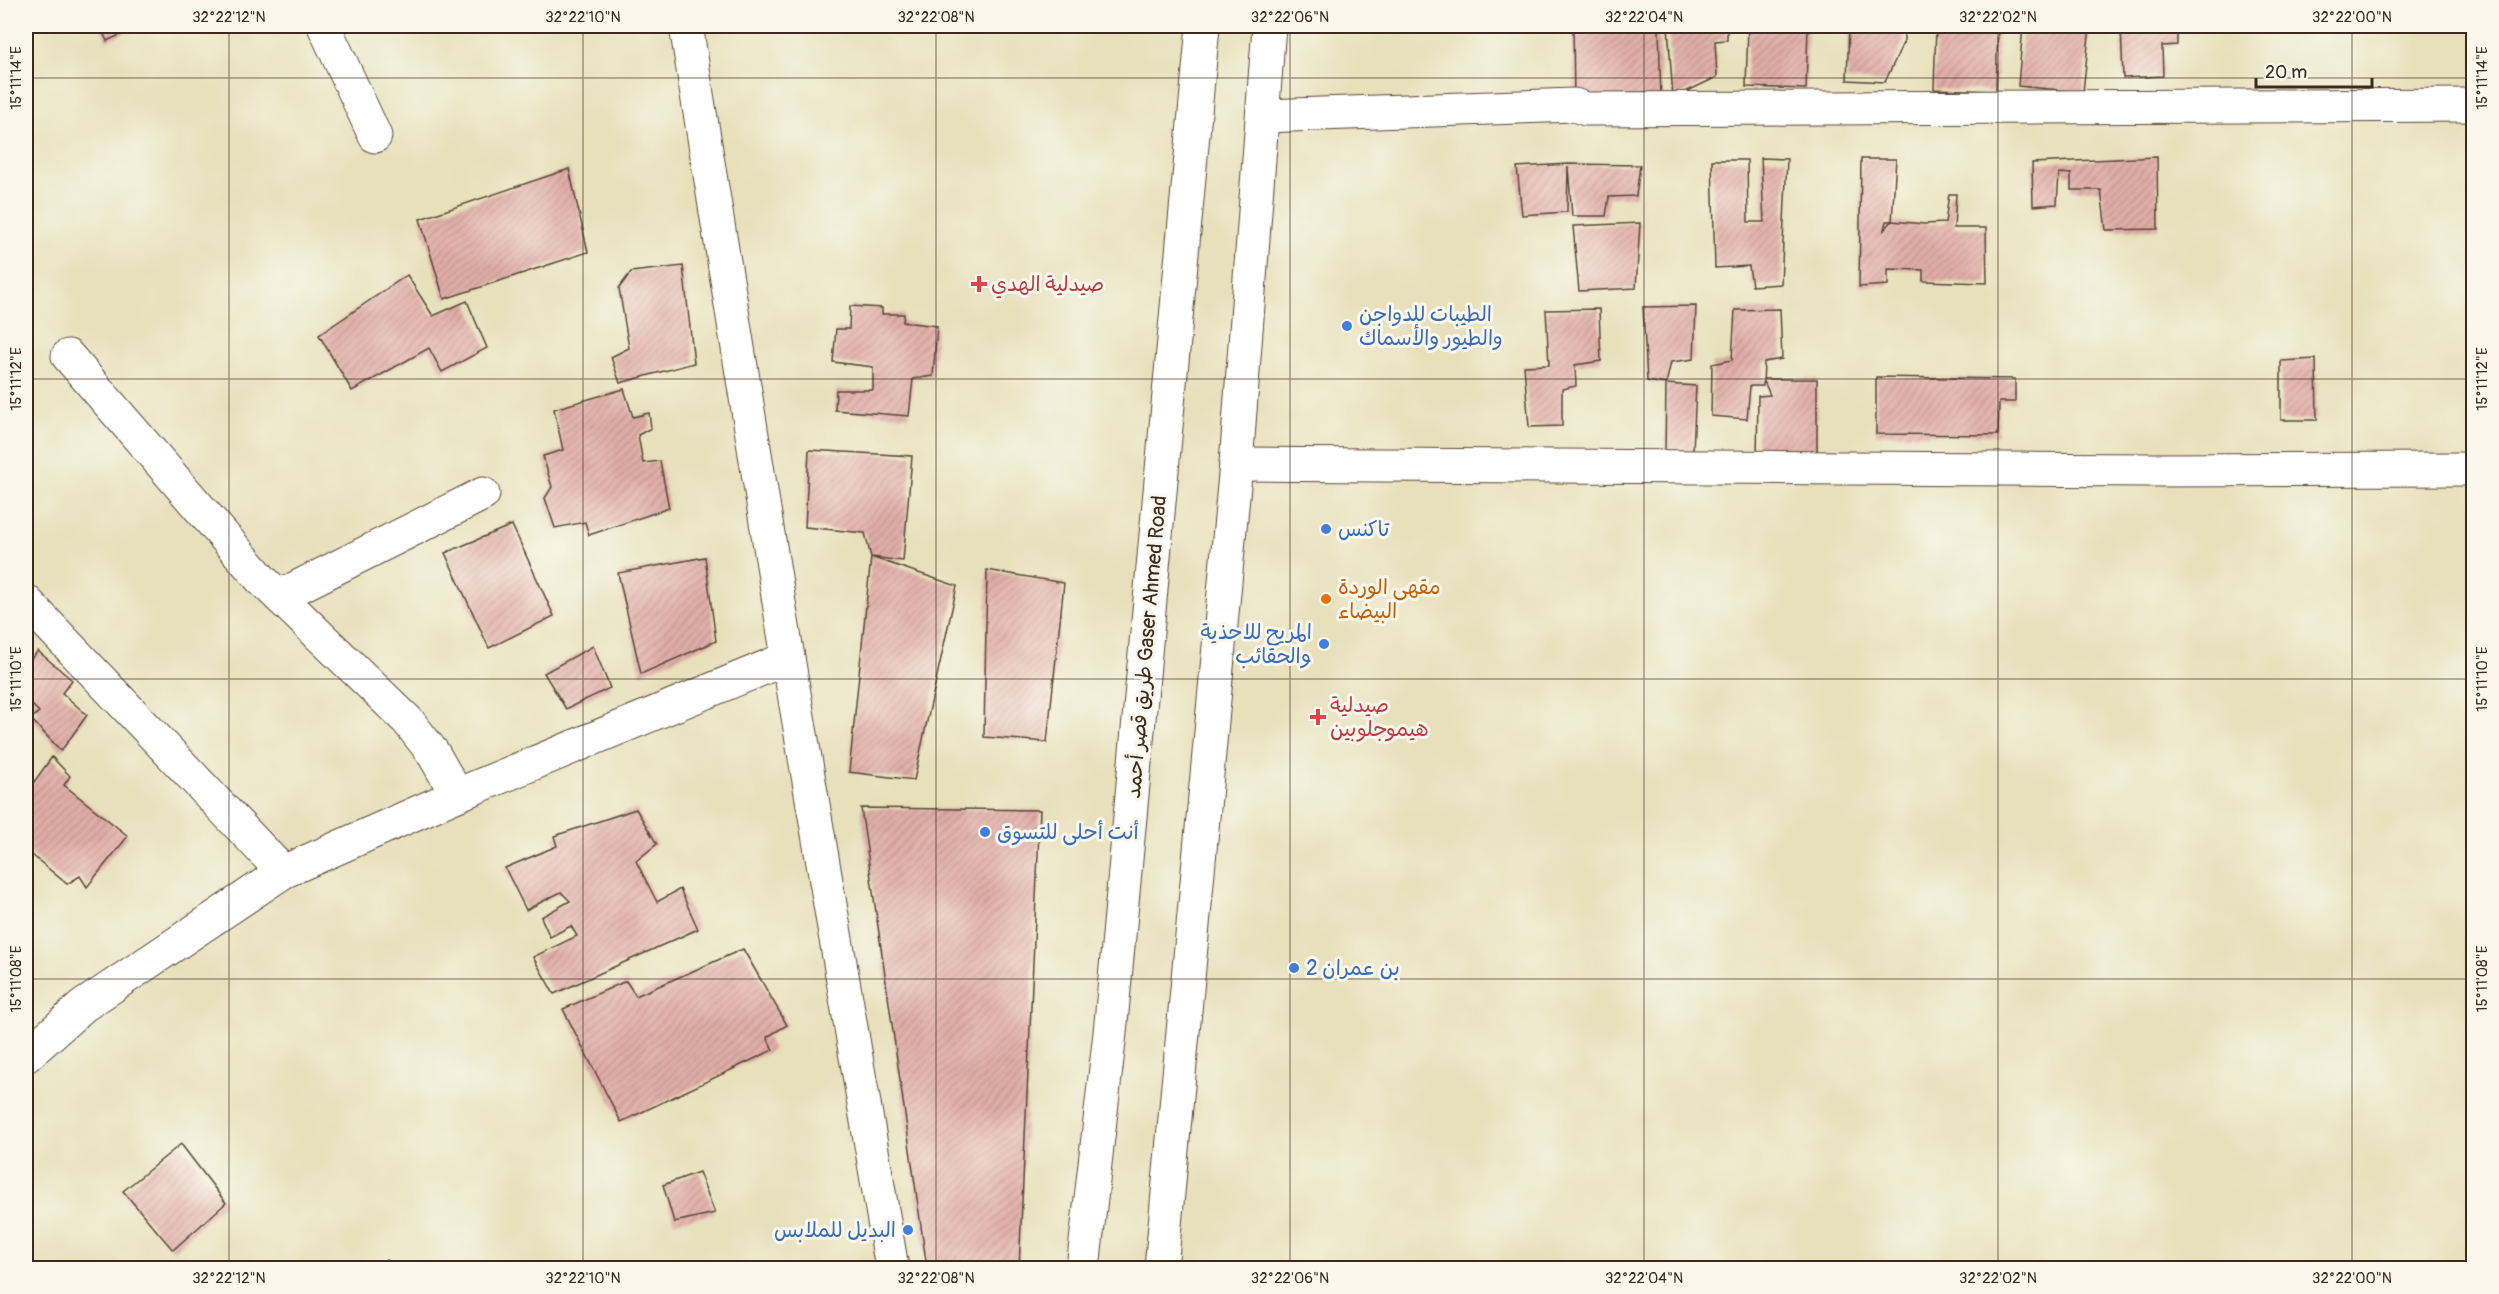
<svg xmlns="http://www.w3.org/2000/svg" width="2499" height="1294" font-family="Pangolin,'Playpen Sans Arabic',sans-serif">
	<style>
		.building { fill: url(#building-hatch) }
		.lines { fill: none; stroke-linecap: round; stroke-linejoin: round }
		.minor-casing { stroke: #554536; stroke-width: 35 }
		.tertiary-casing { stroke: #554536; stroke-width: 35 }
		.primary-casing { stroke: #554536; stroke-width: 35 }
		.minor { stroke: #fff; stroke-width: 33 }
		.tertiary { stroke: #fff; stroke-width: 33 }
		.primary { stroke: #fff; stroke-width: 33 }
		.ticks { fill: none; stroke: #3b2a1e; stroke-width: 1.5; stroke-opacity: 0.45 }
		.health-dot { fill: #e0444e; stroke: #fbf7ec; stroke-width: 2 }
		.shop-dot { fill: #3f7fe0; stroke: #fbf7ec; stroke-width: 2 }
		.food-dot { fill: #e8710a; stroke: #fbf7ec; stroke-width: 2 }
		.labels { text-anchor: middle; stroke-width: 6; stroke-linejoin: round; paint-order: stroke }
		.health-label { font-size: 21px; fill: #be3a42; stroke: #fbf7ec; text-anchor: start }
		.shop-label { font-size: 21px; fill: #366cbe; stroke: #fbf7ec; text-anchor: start }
		.food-label { font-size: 21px; fill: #c56008; stroke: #fbf7ec; text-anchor: start }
		.street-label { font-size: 21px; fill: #3b2a1e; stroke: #fbf7ec }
		.neatline { fill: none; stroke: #3b2a1e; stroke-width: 2 }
		.ticks-label { font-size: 15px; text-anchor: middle; fill: #3b2a1e }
	</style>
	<defs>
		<pattern id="building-hatch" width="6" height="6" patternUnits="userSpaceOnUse" patternTransform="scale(1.5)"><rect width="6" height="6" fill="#e2aea8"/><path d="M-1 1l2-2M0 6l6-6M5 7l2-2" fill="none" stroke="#b88e88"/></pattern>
	</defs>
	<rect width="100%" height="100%" fill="#fbf7ec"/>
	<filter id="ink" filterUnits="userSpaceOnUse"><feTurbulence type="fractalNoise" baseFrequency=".0167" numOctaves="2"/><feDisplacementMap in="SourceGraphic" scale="12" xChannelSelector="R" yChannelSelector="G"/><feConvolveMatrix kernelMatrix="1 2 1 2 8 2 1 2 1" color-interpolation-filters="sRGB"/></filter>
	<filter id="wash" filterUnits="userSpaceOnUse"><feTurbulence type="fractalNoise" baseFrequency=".008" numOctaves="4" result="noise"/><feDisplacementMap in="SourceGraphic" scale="24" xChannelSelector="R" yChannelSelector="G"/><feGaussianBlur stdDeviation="1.35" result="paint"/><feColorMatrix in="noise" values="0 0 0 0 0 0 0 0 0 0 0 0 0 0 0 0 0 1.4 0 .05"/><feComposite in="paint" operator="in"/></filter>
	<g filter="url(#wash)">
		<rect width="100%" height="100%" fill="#e7e0bb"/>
		<g id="blocks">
			<g class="building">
				<polygon points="100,26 139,26 107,41"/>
				<polygon points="1573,26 1659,26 1661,103 1574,105"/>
				<polygon points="1668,26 1727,26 1727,40 1715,41 1717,77 1673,98"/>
				<polygon points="1748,26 1808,26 1806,89 1746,87"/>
				<polygon points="1849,26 1904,26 1904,41 1885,82 1847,80"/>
				<polygon points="1936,26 1998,26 1996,91 1934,89"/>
				<polygon points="2023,26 2090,26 2083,92 2018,86"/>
				<polygon points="2121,26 2217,26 2217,30 2177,32 2177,45 2162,46 2163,76 2123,78"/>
				<polygon points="2157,157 2158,229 2106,230 2101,190 2071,190 2071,174 2059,173 2057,204 2033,206 2032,163"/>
				<polygon points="1761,158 1787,159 1781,284 1752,286 1749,266 1715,268 1712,160 1747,160 1748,222 1764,222"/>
				<polygon points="1861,159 1896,159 1892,221 1886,221 1884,230 1892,221 1924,224 1945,223 1949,194 1956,194 1954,228 1986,228 1987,283 1923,281 1923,270 1888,269 1888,285 1859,287"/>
				<polygon points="1568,164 1640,165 1636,196 1609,197 1606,216 1572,216 1568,167 1567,212 1522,215 1517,167"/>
				<polygon points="569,169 588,252 444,299 420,219"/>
				<polygon points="1640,223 1636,288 1579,291 1573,226"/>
				<polygon points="683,266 694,363 620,383 611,357 629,348 619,288 631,272"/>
				<polygon points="407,275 433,316 467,301 487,348 442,372 429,348 352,391 319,335"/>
				<polygon points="850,306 882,308 882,314 904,314 903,322 937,326 933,376 913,379 909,416 835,410 836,390 873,390 873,367 833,362 836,329 849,329"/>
				<polygon points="1696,306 1694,359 1671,362 1666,384 1696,386 1693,451 1665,451 1666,384 1647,381 1643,307"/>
				<polygon points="1599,309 1601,361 1575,365 1576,386 1562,389 1562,426 1529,427 1524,366 1549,365 1546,310"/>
				<polygon points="1780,309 1782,359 1764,362 1763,386 1750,386 1747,419 1711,416 1712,364 1732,360 1735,310"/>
				<polygon points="2316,359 2317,420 2281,420 2281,361"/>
				<polygon points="1876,377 2015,379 2015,402 1999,402 1998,435 1876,434"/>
				<polygon points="1763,379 1817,379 1817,459 1757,458 1758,396 1770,395"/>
				<polygon points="624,389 633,417 649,413 651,428 638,435 643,463 660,461 669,508 589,535 585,522 555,528 545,498 552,487 543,456 563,450 554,409"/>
				<polygon points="809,450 912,456 903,561 871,557 957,586 914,780 849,772 871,557 865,533 805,527"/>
				<polygon points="512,525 554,616 489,648 445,553"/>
				<polygon points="705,557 716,641 641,674 618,573"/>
				<polygon points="987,570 1064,583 1047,742 984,737"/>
				<polygon points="593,646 610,688 566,709 544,673"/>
				<polygon points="38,651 72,680 62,693 87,715 61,751 31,719 39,712 26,699 26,664"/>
				<polygon points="52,757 70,776 64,785 128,836 87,887 80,876 67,884 26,850 26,793"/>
				<polygon points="861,808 1040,810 1019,1268 927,1268"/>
				<polygon points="636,809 657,844 636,861 657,902 680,889 698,929 554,994 533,957 577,936 571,926 550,937 541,917 570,901 561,892 526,910 505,868 557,846 554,836"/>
				<polygon points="743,949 787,1025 767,1037 773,1050 621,1122 563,1009 626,981 636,996"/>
				<polygon points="181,1144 226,1203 173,1250 123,1191"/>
				<polygon points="699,1172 715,1213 674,1222 663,1185"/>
				<polygon points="386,1260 391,1268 377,1268"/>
			</g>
		</g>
	</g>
	<g filter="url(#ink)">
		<use href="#blocks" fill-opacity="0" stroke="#554536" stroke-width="1.5"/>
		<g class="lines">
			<defs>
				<g id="minor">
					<polyline points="324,26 375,136"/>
					<polyline points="1263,116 1574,105 1586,109 2474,105"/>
					<polyline points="68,356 261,579 408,721 433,753 457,795"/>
					<polyline points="1236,464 2153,470 2474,469"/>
					<polyline points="280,596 483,494"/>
					<polyline points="26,601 283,872"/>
					<polyline points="26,1056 83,1006 283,872 457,795 788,658"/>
				</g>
				<polyline id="tertiary" points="686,26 788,658 892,1268"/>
				<g id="primary">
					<polyline points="1083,1268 1110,1033 1203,26"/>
					<polyline points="1161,1268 1236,464 1269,26"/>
				</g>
			</defs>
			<use href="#minor" class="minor-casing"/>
			<use href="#tertiary" class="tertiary-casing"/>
			<use href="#primary" class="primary-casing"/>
			<use href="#minor" class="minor"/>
			<use href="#tertiary" class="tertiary"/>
			<use href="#primary" class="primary"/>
		</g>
	</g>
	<path class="ticks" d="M 229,26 L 229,1268M 583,26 L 583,1268M 936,26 L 936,1268M 1290,26 L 1290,1268M 1644,26 L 1644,1268M 1998,26 L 1998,1268M 2352,26 L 2352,1268M 26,78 L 2474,78M 26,379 L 2474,379M 26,679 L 2474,679M 26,979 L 2474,979"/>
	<g class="health-dot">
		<path d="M976 275h6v6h6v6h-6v6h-6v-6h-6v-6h6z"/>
		<path d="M1315 708h6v6h6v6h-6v6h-6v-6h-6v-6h6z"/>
	</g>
	<g class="shop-dot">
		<circle cx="1347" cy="326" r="6"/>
		<circle cx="1326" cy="529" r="6"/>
		<circle cx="1324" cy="644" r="6"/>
		<circle cx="985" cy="832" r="6"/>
		<circle cx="1294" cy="968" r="6"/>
		<circle cx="908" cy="1230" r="6"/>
	</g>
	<circle class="food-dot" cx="1326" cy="599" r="6"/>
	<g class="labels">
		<g class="health-label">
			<text x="991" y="291">صيدلية الهدي</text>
			<text x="1330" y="712">صيدلية<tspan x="1330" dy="24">هيموجلوبين</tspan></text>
		</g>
		<g class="shop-label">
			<text x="1359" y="321">الطيبات للدواجن<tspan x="1359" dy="24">والطيور والأسماك</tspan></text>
			<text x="1338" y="536">تاكنس</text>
			<text x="1312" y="639" text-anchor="end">المريح للاحذية<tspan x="1312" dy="24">والحقائب</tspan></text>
			<text x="997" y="839">أنت أحلى للتسوق</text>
			<text x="1306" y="975">بن عمران 2</text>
			<text x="896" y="1237" text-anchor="end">البديل للملابس</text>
		</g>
		<g class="food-label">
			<text x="1338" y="594">مقهى الوردة<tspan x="1338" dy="24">البيضاء</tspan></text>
		</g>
		<g class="street-label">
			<text transform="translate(1146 647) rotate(-85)" y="7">طريق قصر أحمد Gaser Ahmed Road</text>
		</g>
	</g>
	<rect width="2499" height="1294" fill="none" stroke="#fbf7ec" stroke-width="66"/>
	<path d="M2256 78v9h116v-9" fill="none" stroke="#3b2a1e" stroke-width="3"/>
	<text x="2265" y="78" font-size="18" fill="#3b2a1e" stroke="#fbf7ec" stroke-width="4.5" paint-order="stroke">20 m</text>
	<rect x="33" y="33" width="2433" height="1228" class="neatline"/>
	<g class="ticks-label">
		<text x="229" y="22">32°22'12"N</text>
		<text x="583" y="22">32°22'10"N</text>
		<text x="936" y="22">32°22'08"N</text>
		<text x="1290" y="22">32°22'06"N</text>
		<text x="1644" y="22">32°22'04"N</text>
		<text x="1998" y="22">32°22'02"N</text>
		<text x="2352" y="22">32°22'00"N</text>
		<text transform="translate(2482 78) rotate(-90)" y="5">15°11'14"E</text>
		<text transform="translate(16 78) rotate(-90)" y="5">15°11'14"E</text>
		<text transform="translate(2482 379) rotate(-90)" y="5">15°11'12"E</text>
		<text transform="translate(16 379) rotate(-90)" y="5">15°11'12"E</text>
		<text transform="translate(2482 679) rotate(-90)" y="5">15°11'10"E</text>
		<text transform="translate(16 679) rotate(-90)" y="5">15°11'10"E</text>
		<text transform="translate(2482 979) rotate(-90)" y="5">15°11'08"E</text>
		<text transform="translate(16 979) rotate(-90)" y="5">15°11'08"E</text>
		<text x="229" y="1283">32°22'12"N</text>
		<text x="583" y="1283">32°22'10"N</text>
		<text x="936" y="1283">32°22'08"N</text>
		<text x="1290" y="1283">32°22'06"N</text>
		<text x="1644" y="1283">32°22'04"N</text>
		<text x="1998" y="1283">32°22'02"N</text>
		<text x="2352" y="1283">32°22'00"N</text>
	</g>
</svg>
